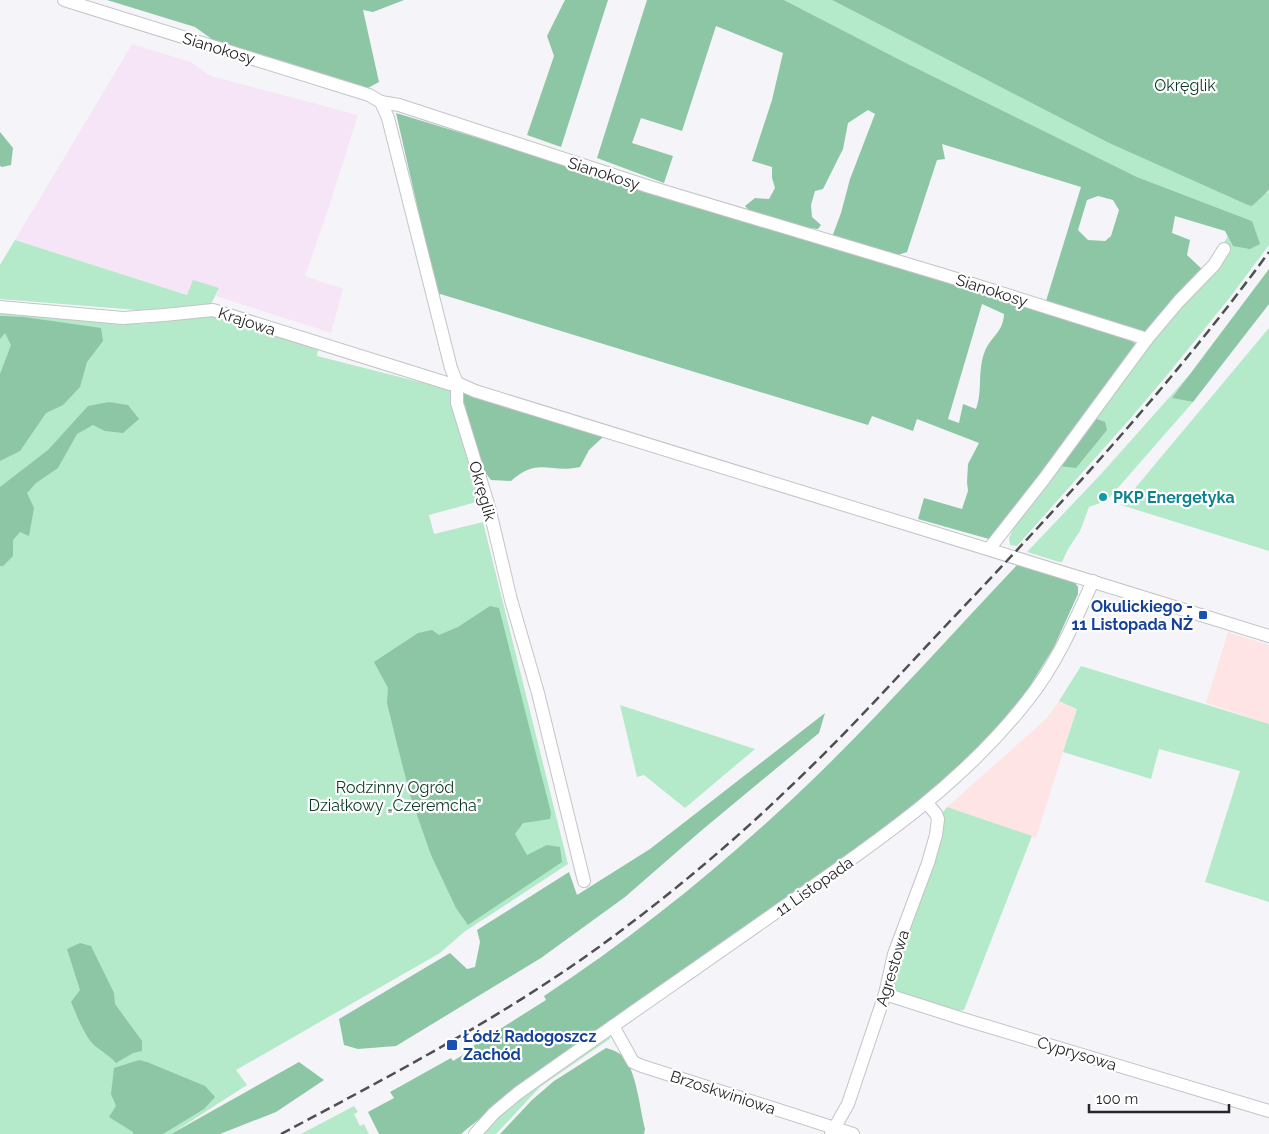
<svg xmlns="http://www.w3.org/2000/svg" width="1269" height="1134" font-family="Raleway,sans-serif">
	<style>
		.commercial { fill: #ffe4e6 }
		.industrial { fill: #f6e5f7 }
		.green { fill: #b4e9c9 }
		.forest { fill: #8dc6a4; fill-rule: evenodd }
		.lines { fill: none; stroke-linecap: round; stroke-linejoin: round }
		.minor-casing { stroke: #c3c4c8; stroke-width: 14 }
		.minor { stroke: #fff; stroke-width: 12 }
		.rail { stroke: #4f4f52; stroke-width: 2.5; stroke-dasharray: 10 5; stroke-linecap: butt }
		.culture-dot { fill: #0f9aa8; stroke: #fff; stroke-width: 2 }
		.transit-dot { fill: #1a4fb4; stroke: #fff; stroke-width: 2 }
		.labels { text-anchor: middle; stroke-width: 4.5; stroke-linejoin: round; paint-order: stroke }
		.street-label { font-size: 16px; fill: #272729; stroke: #fff }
		.park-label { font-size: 16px; fill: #0c3a24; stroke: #fff }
		.culture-label { font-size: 16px; font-weight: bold; fill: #0d838f; stroke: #fff; text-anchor: start }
		.transit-label { font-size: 16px; font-weight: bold; fill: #164399; stroke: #fff; text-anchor: end }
	</style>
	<rect width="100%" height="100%" fill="#f5f5f9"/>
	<g class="commercial">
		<polygon points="1228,632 1269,645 1269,724 1206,703"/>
		<polygon points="1059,701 1077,708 1036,838 947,807 1046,719"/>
	</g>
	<polygon class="industrial" points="132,44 191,62 211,76 358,115 328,210 305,276 343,289 331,333 216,296 219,288 188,295 15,240"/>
	<g class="green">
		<polygon points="784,0 832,0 1107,142 1268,193 1269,190 1269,245 1231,296 1168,374 1129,420 1017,546 1010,545 1009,538 1015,525 1085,415 1211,263 1228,236 1233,246 1252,221 1137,177 904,62"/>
		<polygon points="15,240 187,295 193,280 219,288 210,306 137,310 0,299 0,265"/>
		<polygon points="0,311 141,324 210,314 318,349 317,356 451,390 480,501 429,515 434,534 483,522 568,864 464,932 440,953 236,1070 247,1085 171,1134 0,1134"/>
		<polygon points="1269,328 1269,551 1121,505"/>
		<polygon points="1191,373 1173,398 1193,402 1109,498 1103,491 1097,497 1100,503 1089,507 1080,531 1068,549 1062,562 1059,562 1027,552 1102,473"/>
		<polygon points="1081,666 1269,724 1269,902 1205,882 1240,771 1159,749 1151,779 1063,752 1077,709 1059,701"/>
		<polygon points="620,705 755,749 685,808 644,775 637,777"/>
		<polygon points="947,807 1032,836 964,1010 957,1011 897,993 891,983 940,816"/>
		<path d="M 609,1037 L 611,1038 L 540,1087 L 496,1134 L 483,1134 C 518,1094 565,1067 609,1037 Z"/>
		<polygon points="354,1106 358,1112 354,1114 360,1126 364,1124 369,1134 301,1134"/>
	</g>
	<g class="forest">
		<polygon points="107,0 404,0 373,12 363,10 379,82 368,88 213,40 195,27"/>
		<polygon points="565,0 608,0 561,147 527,135 554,56 547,36"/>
		<path d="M 647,0 L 784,0 L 904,62 L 1137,177 L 1252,221 L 1260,244 L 1250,249 L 1233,246 L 1225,231 L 1175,216 L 1172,233 L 1190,240 L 1187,255 L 1204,271 L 1150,335 L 1046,301 L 1081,187 L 942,144 L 945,159 L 937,160 L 907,252 L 895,256 L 832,237 L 841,213 L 850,179 L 875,114 L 868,110 L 848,123 L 843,149 L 823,189 L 815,191 L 811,205 L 812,217 L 821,225 L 818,229 L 802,227 L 752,214 L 745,206 L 755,198 L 769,199 L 775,188 L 772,178 L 772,167 L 752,161 L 772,100 L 783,53 L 716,26 L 682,131 L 641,118 L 632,143 L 673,156 L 664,183 L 597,158 ZM 1098,196 L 1113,200 L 1119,210 L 1111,236 L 1105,241 L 1088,240 L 1078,230 L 1087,200 Z"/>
		<polygon points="832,0 1269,0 1269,190 1252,206 1248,205 1107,142"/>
		<path d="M 396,113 L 1125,336 L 1140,347 L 1086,415 L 1105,422 L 1107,430 L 1076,468 L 1059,466 L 989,539 L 918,519 L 924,498 L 962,509 L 968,491 L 967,482 L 968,464 L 979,443 L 917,419 L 913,431 L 872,416 L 868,425 L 437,293 ZM 982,304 L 1004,314 C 1003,333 991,336 985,351 C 977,370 983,391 976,409 L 963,404 L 959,423 L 948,419 Z"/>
		<polygon points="0,132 13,148 11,165 2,167 0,166"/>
		<polygon points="1269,269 1269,304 1193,402 1172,398"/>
		<polygon points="0,316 24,317 101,328 103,341 87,362 80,387 63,405 46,413 20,451 0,461 0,374 11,345 5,333 0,339"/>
		<path d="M 465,392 L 603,437 L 589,450 L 580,467 C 550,474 538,456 511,481 L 491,480 L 483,470 L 460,398 Z"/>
		<polygon points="109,402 128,405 139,419 123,433 105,431 93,425 77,434 58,468 36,483 27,493 34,508 29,536 20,532 13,540 13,556 3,566 0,566 0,487 48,450 88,406"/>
		<path d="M 1019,563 L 1073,580 L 1078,587 L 1078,594 L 1054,647 L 1025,694 L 982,745 L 907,812 L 488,1111 C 479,1120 470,1126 461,1134 L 379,1134 L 368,1112 L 394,1098 L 390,1092 L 451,1058 L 453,1061 L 466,1053 L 465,1051 L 546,1000 L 544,996 C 626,942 703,881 775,815 C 862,736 939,647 1019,563 Z"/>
		<polygon points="490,606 499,608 551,813 550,819 523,823 515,834 527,855 547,845 560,847 562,862 468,925 456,908 431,855 411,798 398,748 387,703 388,688 374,662 418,633 432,630 439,635 458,627"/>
		<polygon points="825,713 819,733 702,830 625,897 541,958 396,1046 358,1049 344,1045 339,1019 450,953 467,969 475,967 480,942 477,930 569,872 577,895 650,849"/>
		<path d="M 80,943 L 91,946 L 114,993 L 115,1004 L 142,1041 L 142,1051 L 133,1053 L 116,1063 C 110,1056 101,1051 94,1045 C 83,1034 77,1015 71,1002 L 80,990 L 67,949 Z"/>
		<path d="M 606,1048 C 613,1050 622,1053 626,1060 C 637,1077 640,1109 645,1129 L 644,1134 L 500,1134 L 532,1100 L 554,1081 Z"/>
		<polygon points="139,1060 147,1062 205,1086 215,1097 204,1109 163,1134 133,1134 133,1132 109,1117 116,1106 111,1094 114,1068"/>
		<polygon points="299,1062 324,1080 276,1112 220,1134 171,1134"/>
	</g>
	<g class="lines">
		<defs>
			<g id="minor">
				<polyline points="64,0 369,95 381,102 399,105 650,187 947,276 1147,339"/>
				<polyline points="381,102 388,118 451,368 457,383 457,403 489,507 511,600 538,693 584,881"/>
				<polyline points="0,307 123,318 164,315 213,310 450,384 457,383"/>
				<path d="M 457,383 L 475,391 C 739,473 1004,554 1269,636"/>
				<polyline points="989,549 1044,479 1147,339 1179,301 1214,265 1224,249"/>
				<polyline points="885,994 963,1019 1269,1111"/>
				<polyline points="613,1026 633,1062 642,1066 853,1134"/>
				<path d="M 475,1134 L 494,1113 L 518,1093 C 605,1031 694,970 782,908 C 869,847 960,787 1027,701 C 1056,665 1074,623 1093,581"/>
				<polyline points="831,1134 848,1104 885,994 894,954 928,863 936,835 938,819 936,814 927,803"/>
			</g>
		</defs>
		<use href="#minor" class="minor-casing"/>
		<use href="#minor" class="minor"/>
		<path class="rail" d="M 281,1134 C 390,1076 499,1019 599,947 C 666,898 730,845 790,787 C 847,733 899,675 953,618 C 1064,501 1173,383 1269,252"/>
	</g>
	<circle class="culture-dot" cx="1103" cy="497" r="5"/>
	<g class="transit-dot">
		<rect x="1198" y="610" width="10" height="10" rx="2.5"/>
		<rect x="446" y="1039" width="12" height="12" rx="2.5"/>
	</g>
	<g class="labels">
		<g class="street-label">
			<text transform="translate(219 48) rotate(17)" y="6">Sianokosy</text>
			<text transform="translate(604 173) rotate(18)" y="6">Sianokosy</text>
			<text transform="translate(992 290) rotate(18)" y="6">Sianokosy</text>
			<text transform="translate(247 321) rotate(18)" y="6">Krajowa</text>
			<text transform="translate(483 491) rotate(74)" y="6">Okręglik</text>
			<text transform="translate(814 886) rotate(-35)" y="6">11 Listopada</text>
			<text transform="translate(892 968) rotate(-73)" y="6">Agrestowa</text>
			<text transform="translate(1077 1053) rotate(17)" y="6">Cyprysowa</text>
			<text transform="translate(723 1092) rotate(18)" y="6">Brzoskwiniowa</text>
		</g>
		<g class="park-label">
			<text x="1185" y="91">Okręglik</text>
			<text x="395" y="793">Rodzinny Ogród<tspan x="395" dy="18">Działkowy „Czeremcha”</tspan></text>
		</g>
		<g class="culture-label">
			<text x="1113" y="503">PKP Energetyka</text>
		</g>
		<g class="transit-label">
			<text x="1193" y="612">Okulickiego -<tspan x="1193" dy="18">11 Listopada NŻ</tspan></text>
			<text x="463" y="1042" text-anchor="start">Łódź Radogoszcz<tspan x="463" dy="18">Zachód</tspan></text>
		</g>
	</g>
	<path d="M1089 1104v8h140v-8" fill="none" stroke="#272729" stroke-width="2.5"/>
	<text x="1096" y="1104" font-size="15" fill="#272729" stroke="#ffffff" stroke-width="4" paint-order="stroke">100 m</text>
</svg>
